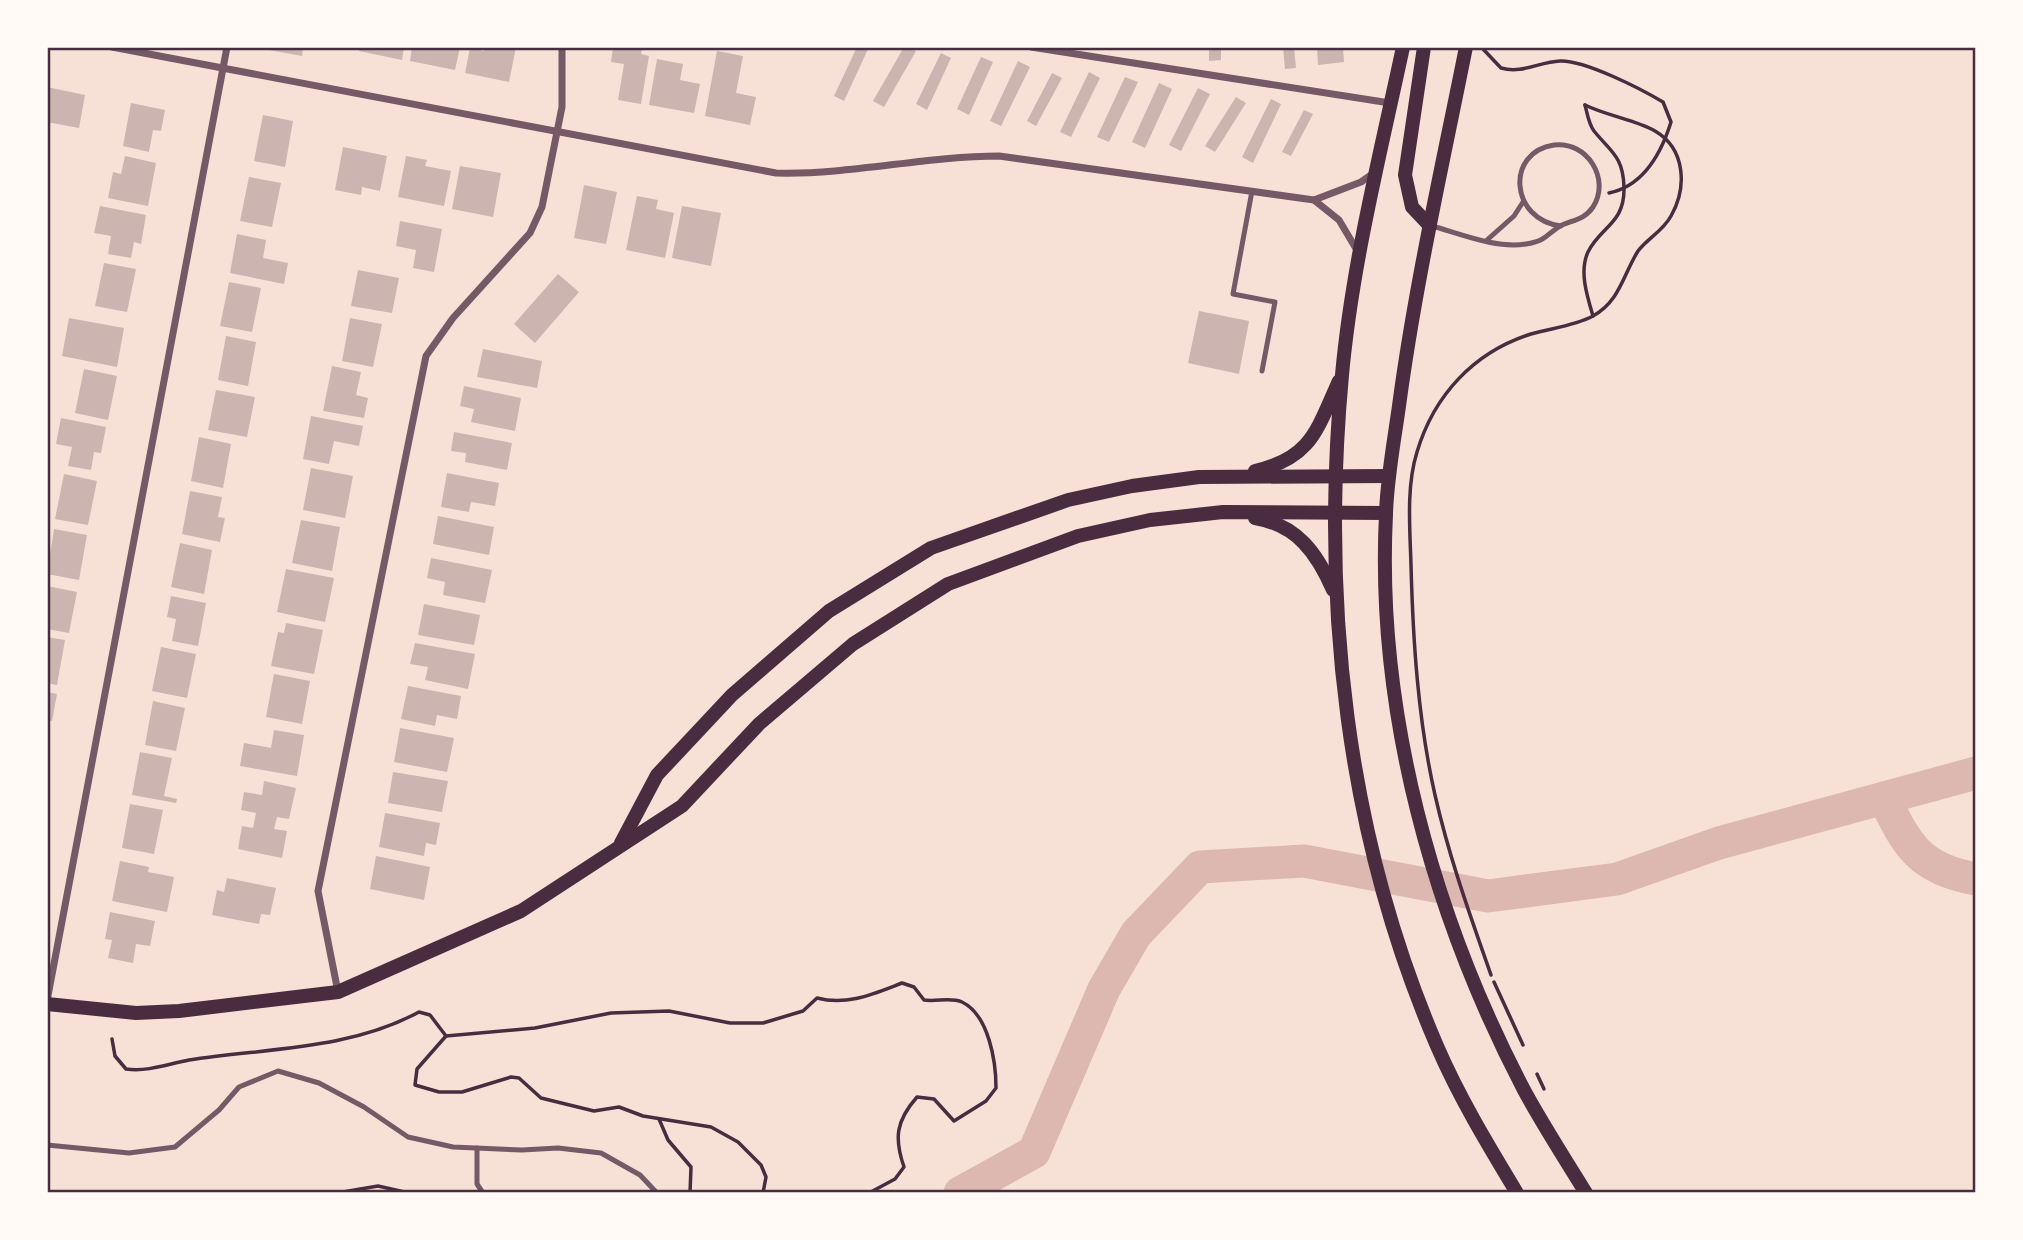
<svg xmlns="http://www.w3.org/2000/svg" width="2023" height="1240" font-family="Inter,sans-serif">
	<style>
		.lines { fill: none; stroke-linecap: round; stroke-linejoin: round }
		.river { stroke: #dcb8b0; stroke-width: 33 }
		.building { fill: #ccb4b1 }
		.path { stroke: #4a2c40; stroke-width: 3.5 }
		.service { stroke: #755966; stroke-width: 5 }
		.minor { stroke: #755966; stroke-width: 7 }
		.secondary { stroke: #4a2c40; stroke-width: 14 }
		.neatline { fill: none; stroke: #4a2c40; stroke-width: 2.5 }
	</style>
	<rect width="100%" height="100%" fill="#f7e1d7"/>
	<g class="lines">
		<g class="river">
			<path d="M 1884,798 C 1907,845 1919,869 1976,879"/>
			<polyline points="960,1193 1034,1152 1104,989 1136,934 1200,867 1304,861 1488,896 1617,879 1719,843 1976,773"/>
		</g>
	</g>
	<g class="building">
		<polygon points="269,47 303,47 302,56 269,50"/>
		<polygon points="360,47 404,47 402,60 359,51"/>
		<polygon points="412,47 460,47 455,70 410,61"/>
		<polygon points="485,47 516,47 509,82 465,73 470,48 484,51"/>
		<polygon points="613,47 642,47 641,54 649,56 641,104 618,100 624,64 611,62"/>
		<polygon points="857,47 869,47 844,101 834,96"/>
		<polygon points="904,47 916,51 884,107 873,101"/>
		<polygon points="1209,47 1221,47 1221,60 1209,61"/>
		<polygon points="1283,47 1294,47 1296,68 1285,69"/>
		<polygon points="1317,47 1343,47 1344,62 1318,65"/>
		<polygon points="717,51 743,56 736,93 756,97 750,125 705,116"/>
		<polygon points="941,53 951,58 927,110 916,104"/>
		<polygon points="981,57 993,62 969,115 957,109"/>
		<polygon points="657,59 683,64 680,80 700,84 694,113 649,105"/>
		<polygon points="1018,61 1030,67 1001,126 990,121"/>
		<polygon points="1089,72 1100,78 1071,137 1060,132"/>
		<polygon points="1052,73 1062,78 1036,126 1027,121"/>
		<polygon points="1125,77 1138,82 1109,142 1097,137"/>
		<polygon points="1159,83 1172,89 1145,148 1132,142"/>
		<polygon points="47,87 85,95 79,128 47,122"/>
		<polygon points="1198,88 1210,94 1181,151 1169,145"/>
		<polygon points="1236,97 1246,103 1215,152 1205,146"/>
		<polygon points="1271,99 1281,104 1253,163 1242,157"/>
		<polygon points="131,103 165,110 161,131 153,130 149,152 123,146"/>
		<polygon points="1304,110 1313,114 1291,156 1282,152"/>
		<polygon points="263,115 293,121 285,167 254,161"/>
		<polygon points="343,147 387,156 380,191 362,187 361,195 335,190"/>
		<polygon points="125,156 156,163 148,206 108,198 113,172 121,174"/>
		<polygon points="406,156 427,160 425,166 451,171 444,206 398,197"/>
		<polygon points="460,166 501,173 493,217 452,209"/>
		<polygon points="249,177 281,183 272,227 240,221"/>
		<polygon points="584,185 617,192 606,244 574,238"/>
		<polygon points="637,196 658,200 656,209 674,213 665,258 626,250"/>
		<polygon points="100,206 146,215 141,244 134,242 131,258 108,254 111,236 94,233"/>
		<polygon points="682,206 721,213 711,266 672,258"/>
		<polygon points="400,221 442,229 434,272 413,268 416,250 396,246"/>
		<polygon points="237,234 266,240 263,258 288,263 284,284 230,273"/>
		<polygon points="104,263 136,269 127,312 95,306"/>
		<polygon points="358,270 399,278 392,313 351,306"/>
		<polygon points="558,274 579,292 535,343 514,324"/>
		<polygon points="229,282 261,288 252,332 220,326"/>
		<polygon points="1199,311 1249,321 1239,374 1188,363"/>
		<polygon points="69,318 124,328 117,367 62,356"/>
		<polygon points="350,318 382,324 373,367 342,361"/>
		<polygon points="226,336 256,342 248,386 218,380"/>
		<polygon points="483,349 542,361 537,388 477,377"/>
		<polygon points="332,366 361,372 356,395 368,398 364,418 323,411"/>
		<polygon points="84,369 117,376 108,420 75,413"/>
		<polygon points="464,386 521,398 515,431 471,422 474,409 460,406"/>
		<polygon points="216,390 255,397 247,437 208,430"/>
		<polygon points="311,416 363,426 359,446 334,441 329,464 303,459"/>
		<polygon points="61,418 106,427 101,453 94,452 91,470 68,466 72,447 56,444"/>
		<polygon points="454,432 512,443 507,470 465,462 466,453 451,451"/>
		<polygon points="199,437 231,444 223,488 191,481"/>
		<polygon points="311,468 353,476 345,518 303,510"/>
		<polygon points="447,473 499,483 495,506 471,502 469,512 441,507"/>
		<polygon points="64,474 97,481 88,525 55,519"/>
		<polygon points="190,491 222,497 218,517 225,518 220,542 182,534"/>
		<polygon points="438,516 494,527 489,555 433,544"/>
		<polygon points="301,520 340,527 332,571 292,563"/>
		<polygon points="54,529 87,535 79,580 47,574"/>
		<polygon points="180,543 212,550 204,594 171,587"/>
		<polygon points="431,558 492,570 485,603 443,595 445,582 427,578"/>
		<polygon points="286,569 334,578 325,622 277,612"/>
		<polygon points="47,586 77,592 69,633 47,629"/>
		<polygon points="171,596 206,603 198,646 172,641 176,619 167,617"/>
		<polygon points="424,604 480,615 474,645 418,635"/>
		<polygon points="286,623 323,630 314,674 271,666 278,632 284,633"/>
		<polygon points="47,637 65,640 57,685 47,683"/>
		<polygon points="415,643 475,654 468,689 425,680 428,667 410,664"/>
		<polygon points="161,647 196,654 187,698 152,691"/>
		<polygon points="274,674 310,681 302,724 266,717"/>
		<polygon points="408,686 461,696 457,719 437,715 435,726 401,719"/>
		<polygon points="47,692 57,694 52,721 47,720"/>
		<polygon points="153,701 185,708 176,751 145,745"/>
		<polygon points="400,728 454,738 447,772 394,762"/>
		<polygon points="274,730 304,735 297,776 240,766 244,743 271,748"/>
		<polygon points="140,752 172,758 164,796 177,799 176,803 132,795"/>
		<polygon points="393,772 448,781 442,812 388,803"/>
		<polygon points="264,781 296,788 289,819 277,817 274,829 287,831 282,858 238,849 242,826 253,828 256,813 241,810 244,792 262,795"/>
		<polygon points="130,804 163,810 154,854 122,848"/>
		<polygon points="385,813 440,823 436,845 426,843 424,856 379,847"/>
		<polygon points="376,856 430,867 424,900 370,889"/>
		<polygon points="120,861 149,867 148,872 174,877 167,912 112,901"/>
		<polygon points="227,878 276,888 270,915 261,914 259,924 212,915 217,890 224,892"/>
		<polygon points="110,912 155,921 150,946 136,944 133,963 108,958 112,940 105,939"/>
	</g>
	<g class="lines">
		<g class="path">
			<path d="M 1483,49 L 1501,68 C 1522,74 1539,62 1560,61 C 1585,60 1641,89 1663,102 L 1671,122 C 1661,154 1643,186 1609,193"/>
			<path d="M 1585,105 C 1587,113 1589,125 1594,131 C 1611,152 1623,156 1624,187 C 1625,224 1601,226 1588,252 C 1579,271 1587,296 1593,316"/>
			<path d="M 1491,975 C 1470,915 1449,857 1435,795 C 1418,720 1413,641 1411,565 C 1410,529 1406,487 1417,452 C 1434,395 1474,352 1531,334 C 1552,328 1574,326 1593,316 C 1620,301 1623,275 1638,251 C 1648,238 1663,231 1671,216 C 1687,188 1686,149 1655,131 C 1637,120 1607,116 1585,105"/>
			<polyline points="1494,982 1523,1045"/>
			<path d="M 112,1039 L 115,1056 L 126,1069 C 148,1072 168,1064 189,1060 C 267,1048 349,1050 419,1012 L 430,1015 L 446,1036"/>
			<polyline points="1537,1074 1544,1089"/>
			<polyline points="659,1119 668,1140 691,1167 690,1193"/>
			<polyline points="337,1193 378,1186 409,1193"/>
			<path d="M 763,1193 L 766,1177 L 761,1165 L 738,1142 L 711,1127 L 643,1116 L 619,1107 L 594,1111 L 541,1098 L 519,1078 L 511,1077 L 462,1092 L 439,1092 L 415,1085 L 417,1069 L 446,1036 L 535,1028 L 611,1013 L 669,1011 L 730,1023 L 763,1023 L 803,1011 L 817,998 C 847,1006 873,994 902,983 L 914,987 L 924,1000 C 936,1002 951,997 962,1002 C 989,1015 996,1062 996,1088 L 986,1101 L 954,1121 L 934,1099 L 917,1097 C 896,1121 894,1138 904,1167 L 895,1179 L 869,1193"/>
		</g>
		<g class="service">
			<polyline points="1252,191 1233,294 1275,302 1262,371"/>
			<path d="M 1432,226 C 1461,234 1496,249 1526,244 C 1548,241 1548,232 1562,225 C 1574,220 1585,219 1593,207 C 1611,179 1587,141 1554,145 C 1505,152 1510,220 1561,226"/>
			<polyline points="1487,240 1514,216 1523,202"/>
			<polyline points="47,1145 129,1153 175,1147 219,1110 239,1087 278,1071 319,1083 364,1107 408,1137 453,1147 522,1150 558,1148 601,1153 640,1175 657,1193"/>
			<polyline points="477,1148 477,1184 483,1193"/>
		</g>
		<g class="minor">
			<path d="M 112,47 L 776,173 C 851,175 924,156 999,156 L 1314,200 L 1361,182 L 1374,173"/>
			<polyline points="1031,47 1390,103"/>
			<polyline points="1314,200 1339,220 1358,252"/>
			<polyline points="338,992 318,891 426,356 453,318 530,233 542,207 562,107 562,47"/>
			<polyline points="47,1001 227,47"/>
		</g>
		<g class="secondary">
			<path d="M 1403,47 C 1380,155 1352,265 1342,375 C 1321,603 1346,835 1437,1046 C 1459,1097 1488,1145 1517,1193"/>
			<polyline points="1424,47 1405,175 1412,207 1430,226"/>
			<path d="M 1466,47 C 1442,167 1415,286 1399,406 C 1394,442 1387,478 1386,514 C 1376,711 1433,916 1524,1090 C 1543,1125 1565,1159 1586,1193"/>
			<path d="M 1255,471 C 1312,458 1317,429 1339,381"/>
			<path d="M 1255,518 C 1297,525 1317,553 1333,590"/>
			<polyline points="621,843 657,775 732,695 829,611 931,548 1068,500 1132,486 1199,477 1389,476"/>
			<polyline points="47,1004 136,1013 179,1011 338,992 521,911 682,806 759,724 853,644 948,584 1078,536 1150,520 1223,512 1386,513"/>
		</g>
	</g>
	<rect width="2023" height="1240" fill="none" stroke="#fffaf5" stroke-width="98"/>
	<rect x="49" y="49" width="1925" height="1142" class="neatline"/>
</svg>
